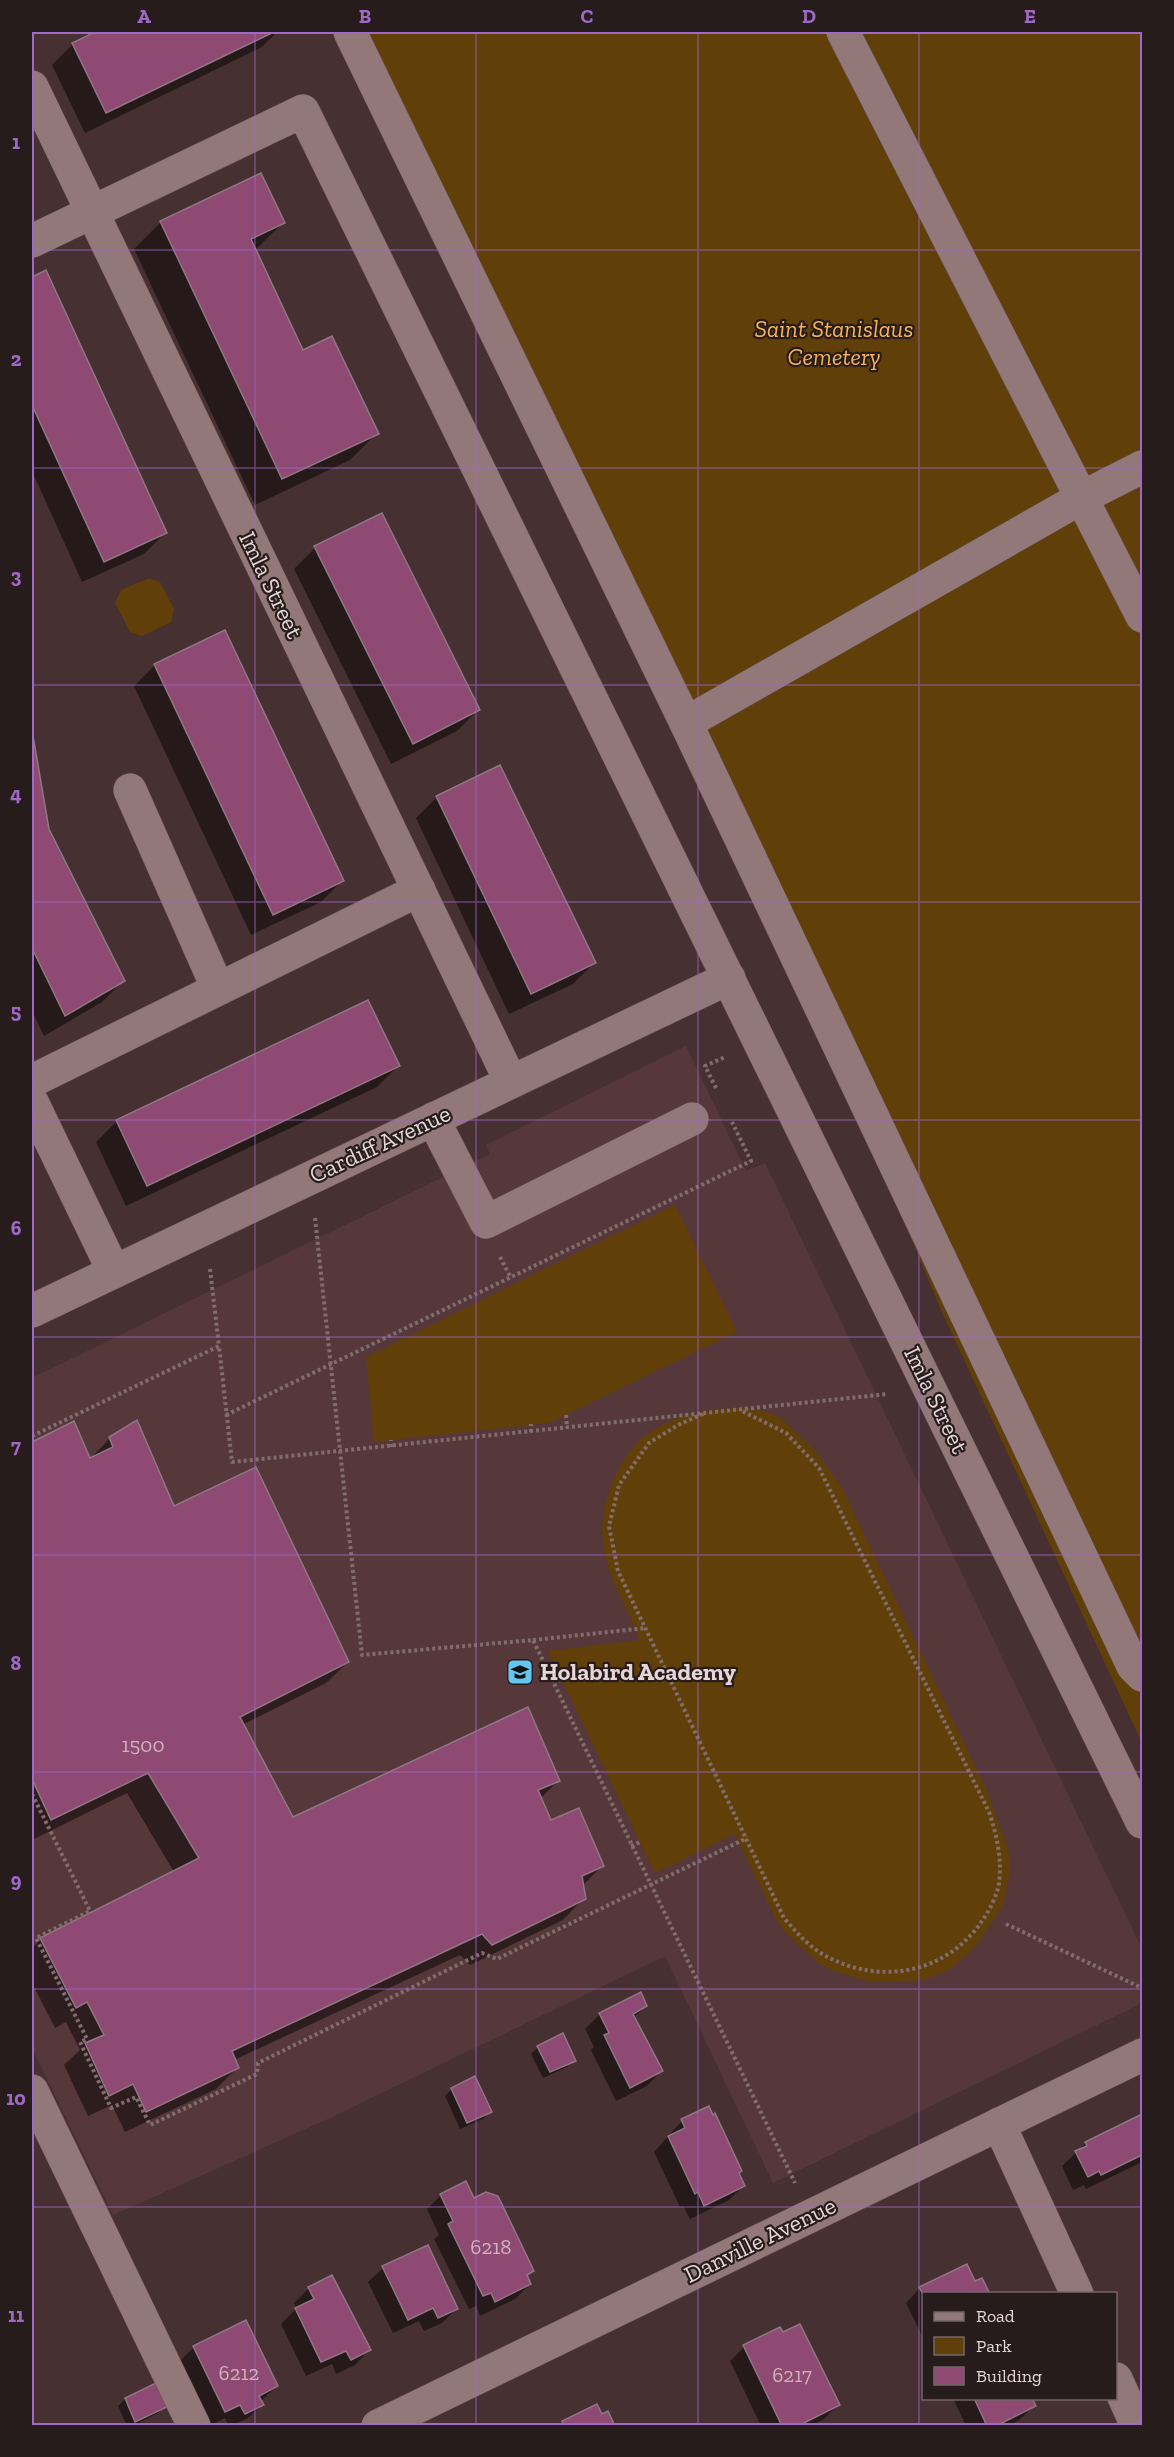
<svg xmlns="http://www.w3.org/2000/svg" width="1174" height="2457" font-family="'Zilla Slab',serif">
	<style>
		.built { fill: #56383a }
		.green { fill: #613f08 }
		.shadow { fill: #0007 }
		.building { fill: #8e4a72; stroke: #8f7783; stroke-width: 1.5 }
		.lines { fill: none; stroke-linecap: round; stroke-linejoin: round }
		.minor-casing { stroke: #614d4f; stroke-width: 34 }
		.path { stroke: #816d6e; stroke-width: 4; stroke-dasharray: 3 3; stroke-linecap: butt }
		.minor { stroke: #937879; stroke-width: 33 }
		.grid { fill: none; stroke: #a068c7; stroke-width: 1.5; stroke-opacity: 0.55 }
		.labels { text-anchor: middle; stroke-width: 4.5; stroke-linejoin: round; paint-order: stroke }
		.number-label { font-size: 21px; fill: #d0b3be }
		.park-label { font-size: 24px; font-style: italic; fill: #f7b254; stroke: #261c1c }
		.street-label { font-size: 24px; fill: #e6d6d7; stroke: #261c1c }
		.poi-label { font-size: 24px; font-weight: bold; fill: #e6d6d7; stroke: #261c1c; text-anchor: start }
		.neatline { fill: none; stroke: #a068c7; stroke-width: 2 }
		.grid-label { font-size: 20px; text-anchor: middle; font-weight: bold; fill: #a068c7 }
	</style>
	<rect width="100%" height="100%" fill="#473032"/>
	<polygon class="built" points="686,1046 746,1171 765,1163 1142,1949 1142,1998 1138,2005 773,2183 665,1956 328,2119 113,2215 32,2048 32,1378 490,1154 486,1145"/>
	<g class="green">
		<polygon points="332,32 1142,32 1142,1743 941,1310 773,907"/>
		<polygon points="149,578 160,582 174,609 171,622 142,636 130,632 115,603 121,590"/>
		<polygon points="675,1205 737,1332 549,1423 374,1442 366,1357"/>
		<path d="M 741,1408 L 765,1411 L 779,1417 L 811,1446 L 841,1486 L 986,1789 L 1009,1851 L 1010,1872 L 1003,1905 L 976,1946 L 952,1968 L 933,1977 L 913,1982 L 868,1981 L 834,1971 L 818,1963 L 784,1931 L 775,1917 L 735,1834 L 655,1873 L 548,1651 L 640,1640 C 629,1610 610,1582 604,1551 C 596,1512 616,1455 649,1433 C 676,1414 709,1409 741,1408 Z"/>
	</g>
	<g class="shadow">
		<polygon points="98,32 277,32 262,47 85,133 52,65 73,44"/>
		<polygon points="161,222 283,223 254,251 302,352 377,433 350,460 255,505 134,249"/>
		<polygon points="45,272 165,533 144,554 82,582 32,471 32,278"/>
		<polygon points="315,548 478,710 457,731 391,764 294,569"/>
		<polygon points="155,665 342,881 321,902 251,935 134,686"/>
		<polygon points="32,738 48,829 123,981 102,1002 44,1036 32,1011"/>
		<polygon points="437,797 594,963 573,984 509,1014 416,818"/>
		<polygon points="398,1066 377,1087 126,1206 96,1142 117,1121"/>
		<polygon points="74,1423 89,1460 110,1438 174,1508 348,1662 326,1683 242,1725 292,1819 558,1781 540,1799 550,1822 602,1866 582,1886 584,1898 563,1920 470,1965 460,1955 234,2060 237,2068 216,2089 125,2132 112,2105 88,2116 64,2065 80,2050 66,2022 55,2028 32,1983 32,1948 41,1939 174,1872 127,1793 32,1840 32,1443"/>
		<polygon points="646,2006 633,2018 661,2071 647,2086 616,2101 591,2050 594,2047 585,2029 600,2014"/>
		<polygon points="538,2047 574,2060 567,2067 543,2078 531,2054"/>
		<polygon points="452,2089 490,2112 483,2119 460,2129 445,2096"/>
		<polygon points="1142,2116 1142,2162 1086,2189 1084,2185 1073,2190 1062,2166 1086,2143"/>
		<polygon points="682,2121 738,2173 743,2186 729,2200 690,2219 683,2206 680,2207 654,2152"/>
		<polygon points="441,2195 474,2200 532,2271 526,2277 530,2284 515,2299 480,2316 476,2306 469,2309 434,2239 439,2235 427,2209"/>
		<polygon points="427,2247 457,2308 442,2323 424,2331 419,2321 393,2333 368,2282 383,2268"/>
		<polygon points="975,2283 987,2292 924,2294 924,2340 906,2303 920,2288"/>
		<polygon points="309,2288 369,2350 355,2365 336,2374 332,2364 306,2376 281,2324 297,2308 294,2303"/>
		<polygon points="782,2334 838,2405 824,2419 811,2426 761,2426 730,2361 744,2347"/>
		<polygon points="194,2347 277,2386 260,2402 262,2405 247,2419 229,2426 225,2418 210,2426 180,2361"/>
		<polygon points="156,2385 165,2406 158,2413 133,2426 127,2426 118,2406 125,2399"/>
		<polygon points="953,2398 1030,2398 1034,2406 1019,2420 1009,2426 966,2426"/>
	</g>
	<g class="building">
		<polygon points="95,32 274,32 106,113 72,43"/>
		<polygon points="261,173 285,223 251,239 303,350 332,336 379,434 282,479 160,221"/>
		<polygon points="46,270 167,533 104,562 32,405 32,277"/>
		<polygon points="382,513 480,710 413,744 314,546"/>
		<polygon points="225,630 344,881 273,915 154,664"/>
		<polygon points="32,730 49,829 125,981 65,1016 32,948"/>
		<polygon points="500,765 596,963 531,994 436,796"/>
		<polygon points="368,1000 400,1066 147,1186 116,1120"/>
		<polygon points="137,1420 174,1506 256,1467 349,1662 240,1717 293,1817 528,1707 560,1781 538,1790 551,1820 579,1808 604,1866 582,1876 586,1899 492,1945 482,1934 232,2051 239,2068 146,2112 133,2084 109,2096 85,2043 104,2035 87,2002 76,2008 40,1938 199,1858 148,1773 51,1820 32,1779 32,1442 74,1421 90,1458 113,1447 109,1437"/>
		<polygon points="641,1992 647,2006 633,2014 663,2071 630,2088 604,2035 609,2033 599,2013"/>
		<polygon points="563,2033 576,2061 550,2072 537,2046"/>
		<polygon points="475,2076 492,2112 467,2123 451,2088"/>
		<polygon points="709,2106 713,2115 715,2113 742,2171 739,2173 745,2186 704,2206 698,2192 695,2194 668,2136 685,2128 681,2119"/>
		<polygon points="1142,2114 1142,2155 1101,2175 1099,2171 1088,2177 1075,2151 1087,2146 1085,2142"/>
		<polygon points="466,2181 474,2198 486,2192 498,2196 534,2271 527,2275 531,2284 495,2302 491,2293 483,2296 448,2224 453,2221 440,2194"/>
		<polygon points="428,2245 458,2309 438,2318 433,2308 408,2320 382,2266"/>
		<polygon points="967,2264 975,2281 982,2278 989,2292 924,2294 924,2296 919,2287"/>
		<polygon points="332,2275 371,2350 351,2360 346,2351 321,2362 295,2308 314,2299 308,2287"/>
		<polygon points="246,2320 278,2386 259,2396 264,2405 245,2414 240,2405 225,2412 193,2346"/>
		<polygon points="800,2324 840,2405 798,2426 782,2426 743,2345 780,2327 783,2332"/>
		<polygon points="156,2383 167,2407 135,2422 125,2398"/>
		<polygon points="974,2398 1032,2398 1036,2406 996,2426 987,2426"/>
		<polygon points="597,2404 602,2414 608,2411 615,2426 564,2426 562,2421"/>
	</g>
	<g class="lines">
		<defs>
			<g id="minor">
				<polyline points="350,32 686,723 1133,1666 1142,1675"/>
				<polyline points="843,32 1142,616"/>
				<polyline points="32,87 511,1082"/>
				<polyline points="32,241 303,111 1142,1822"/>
				<polyline points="686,723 1081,498 1142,467"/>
				<polyline points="130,790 218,989"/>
				<polyline points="32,1081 419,890"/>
				<polyline points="32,1102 114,1272"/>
				<polyline points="433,1119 486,1222 692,1119"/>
				<polyline points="32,1311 729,978"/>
				<polyline points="32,2091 194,2426"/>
				<polyline points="999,2124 1077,2294"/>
				<polyline points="1116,2379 1137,2426"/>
				<polyline points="378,2426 1142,2055"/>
			</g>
		</defs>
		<use href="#minor" class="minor-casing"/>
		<g class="path">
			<polyline points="716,1088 705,1066 725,1057"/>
			<polyline points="315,1218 362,1655 533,1640 795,2183"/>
			<polyline points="500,1257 511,1278"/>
			<polyline points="210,1269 219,1346"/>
			<path d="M 703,1414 L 678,1425 L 649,1443 L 619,1485 L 609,1526 L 618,1571 L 784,1918 C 796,1932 808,1946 824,1955 C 879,1986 946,1974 982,1921 C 989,1911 997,1896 999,1883 C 1002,1858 997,1836 989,1812 L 819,1468 L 786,1433 L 740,1410"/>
			<polyline points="226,1415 751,1161 732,1122"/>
			<polyline points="566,1415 567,1428"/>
			<polyline points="531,1432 531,1424"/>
			<polyline points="32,1436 219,1346 232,1462 888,1394"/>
			<polyline points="391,1447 391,1440"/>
			<polyline points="533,1640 646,1628"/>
			<polyline points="552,1681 561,1677"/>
			<polyline points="32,1794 90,1911 36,1938 87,2039 80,2042 111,2108 136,2097 150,2125 257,2074 258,2063 482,1953 497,1959 747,1838"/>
			<polyline points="631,1846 640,1842"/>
			<polyline points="1006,1924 1142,1988"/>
		</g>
		<use href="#minor" class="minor"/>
	</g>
	<path class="grid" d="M 255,32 L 255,2426M 476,32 L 476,2426M 698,32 L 698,2426M 919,32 L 919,2426M 32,250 L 1142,250M 32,468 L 1142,468M 32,685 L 1142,685M 32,902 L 1142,902M 32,1120 L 1142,1120M 32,1337 L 1142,1337M 32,1555 L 1142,1555M 32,1772 L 1142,1772M 32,1989 L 1142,1989M 32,2207 L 1142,2207"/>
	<defs>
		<symbol id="school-square" viewBox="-11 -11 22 22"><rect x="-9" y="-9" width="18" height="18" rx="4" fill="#65c5ef" stroke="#261c1c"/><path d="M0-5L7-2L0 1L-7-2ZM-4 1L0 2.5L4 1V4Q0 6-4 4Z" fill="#111"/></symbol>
	</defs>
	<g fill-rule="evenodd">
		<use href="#school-square" x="505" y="1657" width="30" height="30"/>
	</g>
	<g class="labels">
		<g class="number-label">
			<text x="143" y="1752">1500</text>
			<text x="491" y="2254">6218</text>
			<text x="239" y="2380">6212</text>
			<text x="792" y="2382">6217</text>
		</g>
		<g class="park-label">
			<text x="834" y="337">Saint Stanislaus<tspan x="834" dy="28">Cemetery</tspan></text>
		</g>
		<g class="street-label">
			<text transform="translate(271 585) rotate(64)" y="8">Imla Street</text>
			<text transform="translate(380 1144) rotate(-25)" y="8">Cardiff Avenue</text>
			<text transform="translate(936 1400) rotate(64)" y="8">Imla Street</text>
			<text transform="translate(760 2240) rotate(-26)" y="8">Danville Avenue</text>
		</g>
		<g class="poi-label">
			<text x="540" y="1680">Holabird Academy</text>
		</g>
	</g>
	<rect width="1174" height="2457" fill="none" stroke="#261c1c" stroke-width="66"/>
	<rect x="922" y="2292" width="195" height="108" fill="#261c1c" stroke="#736667" stroke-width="1.5"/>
	<rect x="934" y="2312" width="30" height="9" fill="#937879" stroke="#736667" stroke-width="1.5"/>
	<text x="976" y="2322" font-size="18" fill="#e6d6d7">Road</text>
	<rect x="934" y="2337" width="30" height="18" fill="#613f08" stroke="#736667" stroke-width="1.5"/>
	<text x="976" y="2352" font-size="18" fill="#e6d6d7">Park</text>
	<rect x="934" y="2367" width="30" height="18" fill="#8e4a72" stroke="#736667" stroke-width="1.5"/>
	<text x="976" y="2382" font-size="18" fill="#e6d6d7">Building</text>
	<rect x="33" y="33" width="1108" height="2391" class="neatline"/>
	<g class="grid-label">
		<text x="144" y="23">A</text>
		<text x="365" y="23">B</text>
		<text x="587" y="23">C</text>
		<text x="809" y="23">D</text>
		<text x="1030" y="23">E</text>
		<text x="16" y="149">1</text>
		<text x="16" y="366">2</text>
		<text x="16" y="583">3</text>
		<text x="16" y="801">4</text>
		<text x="16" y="1018">5</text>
		<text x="16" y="1235">6</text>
		<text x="16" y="1453">7</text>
		<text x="16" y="1670">8</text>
		<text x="16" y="1887">9</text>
		<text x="16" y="2105">10</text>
		<text x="16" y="2322">11</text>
	</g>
</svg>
